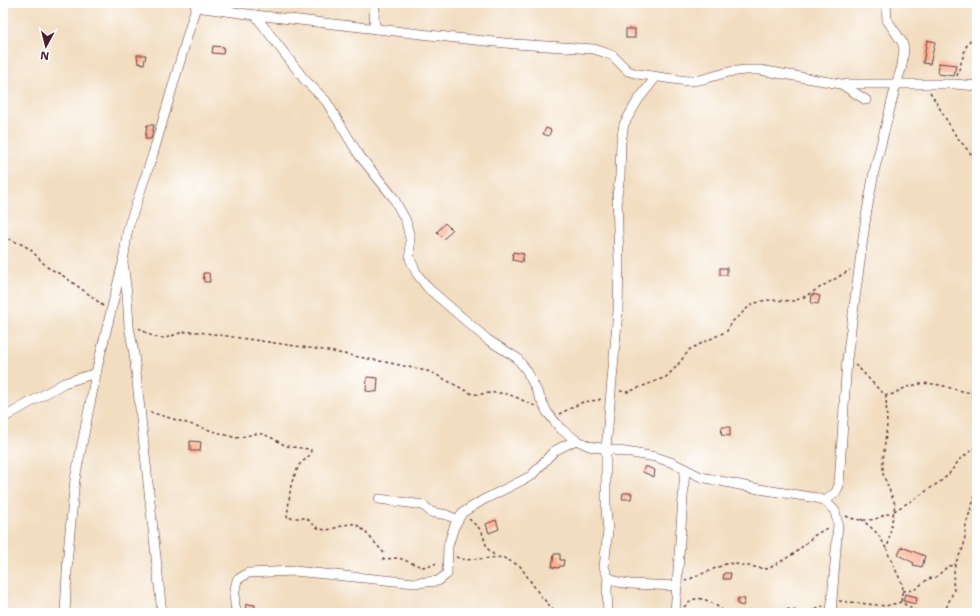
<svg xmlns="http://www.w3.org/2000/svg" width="980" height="616" font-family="'Shantell Sans',sans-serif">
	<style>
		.building { fill: #fcae93 }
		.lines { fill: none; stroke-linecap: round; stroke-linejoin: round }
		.minor-casing { stroke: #633c41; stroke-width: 10 }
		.path { stroke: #633c41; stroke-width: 1.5; stroke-dasharray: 3 3; stroke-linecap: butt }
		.minor { stroke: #fff; stroke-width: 9 }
	</style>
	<rect width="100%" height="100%" fill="#fff"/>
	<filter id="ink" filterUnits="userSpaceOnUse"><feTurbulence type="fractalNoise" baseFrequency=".025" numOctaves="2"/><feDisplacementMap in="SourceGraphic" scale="8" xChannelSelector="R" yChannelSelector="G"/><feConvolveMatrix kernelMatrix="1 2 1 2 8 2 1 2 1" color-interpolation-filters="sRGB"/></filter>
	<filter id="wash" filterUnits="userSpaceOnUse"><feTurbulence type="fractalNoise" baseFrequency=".012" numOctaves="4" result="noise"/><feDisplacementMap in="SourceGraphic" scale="16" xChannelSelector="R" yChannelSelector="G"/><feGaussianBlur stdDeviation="0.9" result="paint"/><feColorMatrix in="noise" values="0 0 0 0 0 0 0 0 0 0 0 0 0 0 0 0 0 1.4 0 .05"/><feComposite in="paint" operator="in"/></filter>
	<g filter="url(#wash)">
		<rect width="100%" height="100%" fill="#f2ddc0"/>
		<g id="blocks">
			<g class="building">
				<rect x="626" y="29" width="9" height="9"/>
				<polygon points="927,40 935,42 930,64 923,63"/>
				<polygon points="213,46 224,47 223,54 212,53"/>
				<polygon points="137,55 146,55 144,64 138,63"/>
				<polygon points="939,63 956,65 954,76 938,74"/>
				<polygon points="147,125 154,125 151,139 145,139"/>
				<polygon points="546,128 551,130 549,136 543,134"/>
				<polygon points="445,223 452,230 444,239 437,232"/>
				<polygon points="513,252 524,254 522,262 512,260"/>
				<rect x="720" y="268" width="7" height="7"/>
				<polygon points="203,273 209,273 210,282 204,282"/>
				<polygon points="812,294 820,296 818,304 811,303"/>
				<polygon points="367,377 378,378 377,392 366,391"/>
				<polygon points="722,427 730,427 730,436 721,435"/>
				<polygon points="190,441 201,442 200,451 190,451"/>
				<polygon points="645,466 655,470 654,477 643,472"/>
				<polygon points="623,493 632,493 631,499 622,499"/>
				<polygon points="496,520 499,529 489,533 486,524"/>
				<polygon points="902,547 925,556 922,567 913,565 914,563 898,555"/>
				<polygon points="554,554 560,554 560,560 564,560 563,566 560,566 559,568 552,567"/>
				<polygon points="724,573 731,573 730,579 723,579"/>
				<polygon points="905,594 917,597 916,604 903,601"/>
				<polygon points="738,598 745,599 743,606 737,604"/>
				<polygon points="246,604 255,605 254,613 245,613"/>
			</g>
		</g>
	</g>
	<g filter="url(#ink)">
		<use href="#blocks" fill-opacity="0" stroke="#633c41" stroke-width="1"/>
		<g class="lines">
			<defs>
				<g id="minor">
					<polyline points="375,3 374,20 376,29"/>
					<polyline points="196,7 255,15 304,79 326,101 359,155 393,197 406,221 410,239 410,259 417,274 428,288 488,340 517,358 527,371 547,412 561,429 576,440 589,446 656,457 673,463 701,477 759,489 817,498 825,501 835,511 838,524 831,613"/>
					<polyline points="255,15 456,38 515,44 594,49 606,53 613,56 628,71 638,74 687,81 700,80 729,72 745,70 760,70 841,84 866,100"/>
					<polyline points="656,77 638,100 624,124 621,142 620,176 617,195 619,263 618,311 606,449 606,509 608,531 604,567 608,577 618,582 630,584 677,586"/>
					<polyline points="843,84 954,84 977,86"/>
					<polyline points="3,418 64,383 96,373"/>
					<polyline points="379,499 423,505 431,512 447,515 458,520"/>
					<polyline points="825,501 836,492 839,485 847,359 866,216 874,172 896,85 902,66 904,48 902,42 887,20 886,3"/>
					<polyline points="65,613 68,553 75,479 98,364 122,266"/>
					<polyline points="162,613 146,464 134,354 129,326 127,294 123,262 128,228 153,154 197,3"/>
					<path d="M 237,613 C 233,602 234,591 237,580 L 248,573 L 294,571 L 415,583 L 438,581 L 447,574 L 448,546 L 454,527 L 462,513 L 483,500 L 531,476 L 554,451 L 576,440"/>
					<polyline points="608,613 607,590 608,577"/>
					<polyline points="675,613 685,469"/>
				</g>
			</defs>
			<use href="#minor" class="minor-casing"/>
			<g class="path">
				<polyline points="957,76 966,47 977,29"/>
				<polyline points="930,92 956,136 977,161"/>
				<polyline points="3,237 21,244 30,249 47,267 62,275 94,298 104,307"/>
				<path d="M 139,328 C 145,332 153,338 162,338 C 169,338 173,335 180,333 C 186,331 192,332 199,332 L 323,350 L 395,364 L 431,372 L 472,394 C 481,395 489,392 498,393 C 511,393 523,401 535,406"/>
				<path d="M 855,365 C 864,371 878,392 887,395 C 893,396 901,389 907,387 C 910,386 915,385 919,384 C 940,381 957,393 977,393"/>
				<polyline points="620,391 628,392 666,377 676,367 690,349 727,331 733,321 752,304 766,300 794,301 804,297 850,270"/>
				<polyline points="886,395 887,425 883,460 883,474 895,504 887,551 903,586 901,602"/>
				<path d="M 150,412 L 236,438 L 255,434 L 263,434 L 272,438 L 286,446 L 308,449 L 311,450 L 310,455 L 299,465 L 291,484 L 287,518 L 306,518 C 311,521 315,528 321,529 C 331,533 348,520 357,525 C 363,528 379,548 385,554"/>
				<polyline points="559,414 583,402 599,400 601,398"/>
				<polyline points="894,511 916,498 941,481 949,474 960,459 977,447"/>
				<path d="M 846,516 C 853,520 867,521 875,519 C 883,517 884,513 893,514"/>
				<polyline points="469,519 478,527 482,532 487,548 496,557"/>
				<path d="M 861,519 C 875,531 880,534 887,551"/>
				<polyline points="456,557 466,560 502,557 520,566 540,595 550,606 555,613"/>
				<polyline points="382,559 399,558 422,567 430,566 439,562"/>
				<polyline points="685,581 728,563 768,569 795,553 815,535 829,527"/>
				<polyline points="903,591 914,590 928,579 936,577 947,567 955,564"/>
				<polyline points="839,601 886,606 901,602 919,613"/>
				<path d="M 684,607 C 687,604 691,601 695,599 C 705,596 718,607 726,613"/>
				<polyline points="776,613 787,609 807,613 823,606"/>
				<polyline points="944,613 954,590 953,582 955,564 964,546 966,524 977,490"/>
			</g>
			<use href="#minor" class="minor"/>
		</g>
	</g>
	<rect width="980" height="616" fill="none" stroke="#fff" stroke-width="16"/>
	<g transform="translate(46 46) rotate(187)" stroke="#ffffff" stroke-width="3" paint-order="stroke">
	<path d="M0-3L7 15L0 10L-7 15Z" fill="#4a1f2b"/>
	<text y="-6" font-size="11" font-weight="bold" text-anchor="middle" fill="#4a1f2b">N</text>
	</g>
</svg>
